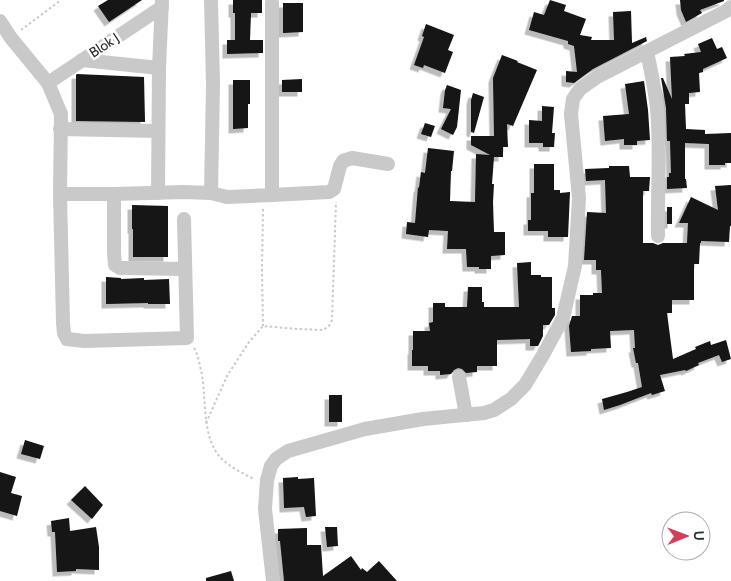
<svg xmlns="http://www.w3.org/2000/svg" width="731" height="581" font-family="Cabin,sans-serif">
	<style>
		.building { fill: #131313; filter: url(#shadow) }
		.lines { fill: none; stroke-linecap: round; stroke-linejoin: round }
		.path { stroke: #c9c9c9; stroke-width: 2; stroke-dasharray: 2.5 2.5; stroke-linecap: butt }
		.street { stroke: #c9c9c9; stroke-width: 14 }
		.labels { text-anchor: middle; stroke-width: 5; stroke-linejoin: round; paint-order: stroke }
		.street-label { font-size: 14px; fill: #2c2c2c; stroke: #fff }
	</style>
	<defs>
		<filter id="shadow"><feDropShadow dx="-4.5" dy="4.5" stdDeviation="0" flood-color="#0004"/></filter>
	</defs>
	<rect width="100%" height="100%" fill="#fff"/>
	<g class="building">
		<polygon points="108,0 142,0 109,22 98,6"/>
		<polygon points="233,0 262,0 262,13 251,13 250,40 263,40 263,53 227,54 227,40 235,40 235,13 233,13"/>
		<polygon points="550,0 566,5 564,11 586,19 580,35 592,37 591,40 614,40 613,12 631,11 632,43 646,37 647,41 593,69 578,80 578,76 578,80 574,83 566,82 566,71 577,72 574,46 568,44 568,41 529,30 534,12 544,15"/>
		<polygon points="680,0 724,0 724,1 700,10 702,13 686,22 681,10"/>
		<polygon points="283,3 303,3 303,32 283,33"/>
		<polygon points="426,24 454,35 448,50 453,52 445,73 424,65 423,68 414,65 424,37 422,36"/>
		<polygon points="712,38 717,49 722,47 727,58 703,69 703,72 699,73 700,92 689,93 689,104 685,104 686,129 705,130 705,134 731,133 731,163 725,163 725,165 709,165 709,144 685,143 685,179 686,179 687,188 667,189 667,177 669,177 669,173 671,173 670,141 667,141 666,108 661,78 663,78 672,99 670,57 685,56 684,54 701,52 698,44"/>
		<polygon points="502,55 518,61 517,62 537,70 513,126 507,124 508,147 503,147 503,157 494,157 492,184 494,184 493,202 494,232 505,232 505,255 491,256 491,269 479,269 479,267 467,267 466,249 447,249 448,231 429,230 428,237 406,234 407,222 415,223 418,187 419,188 421,172 425,173 428,148 454,151 452,171 451,171 450,201 475,202 476,154 490,155 471,145 471,136 494,136 493,78"/>
		<polygon points="77,74 144,77 145,122 76,121 76,75"/>
		<polygon points="302,79 302,92 282,92 282,80"/>
		<polygon points="233,80 250,80 250,104 248,104 248,128 233,129"/>
		<polygon points="644,81 648,110 650,140 637,141 637,145 624,145 624,139 605,141 603,116 629,114 625,84"/>
		<polygon points="447,85 461,90 457,127 453,135 441,129 451,109 443,108 445,90"/>
		<polygon points="473,93 484,97 474,133 471,132 471,100"/>
		<polygon points="542,106 554,107 552,133 555,133 554,147 543,147 543,143 529,143 529,120 542,121"/>
		<polygon points="425,123 435,126 431,137 421,134"/>
		<polygon points="534,164 554,164 554,190 560,190 560,193 570,192 568,237 548,237 548,231 528,231 528,220 531,220 531,193 534,193"/>
		<polygon points="609,166 629,166 630,177 650,177 649,191 643,191 643,243 653,243 658,245 663,243 687,243 688,223 679,223 691,197 718,210 715,186 731,185 731,226 730,226 729,242 701,241 701,243 700,243 699,264 694,264 694,300 672,300 672,313 667,313 673,359 696,349 695,347 710,341 711,345 726,340 731,359 722,362 719,355 698,363 699,365 686,371 685,370 660,375 665,391 652,395 651,393 620,405 604,410 602,399 627,392 642,387 638,363 636,363 633,348 635,348 634,330 610,331 611,348 591,349 591,351 571,352 569,326 572,316 580,316 580,295 593,295 593,293 602,293 601,270 596,270 596,260 584,260 587,212 606,213 605,180 586,181 585,169 609,168"/>
		<polygon points="132,205 168,206 168,257 133,257 133,229 132,229"/>
		<rect x="667" y="207" width="5" height="17"/>
		<polygon points="531,262 531,275 541,275 541,277 552,277 552,308 555,308 555,315 549,325 543,325 543,336 538,346 530,346 530,339 497,340 497,366 477,366 477,372 466,373 462,369 458,368 454,370 451,374 440,375 440,371 428,371 428,366 412,366 412,350 413,350 413,331 430,331 429,323 433,322 433,303 445,303 445,307 467,307 468,287 482,287 482,302 484,302 484,307 519,307 517,263"/>
		<polygon points="106,277 121,278 121,279 144,278 144,280 169,279 170,304 148,304 148,303 106,304"/>
		<rect x="329" y="395" width="13" height="27"/>
		<polygon points="25,440 44,446 40,459 21,454"/>
		<polygon points="0,472 16,477 11,493 22,496 17,516 0,511"/>
		<polygon points="298,477 298,479 314,478 316,516 306,517 304,507 284,508 283,478"/>
		<polygon points="85,486 103,505 92,519 71,500"/>
		<polygon points="69,518 70,531 96,527 99,547 99,570 76,569 76,571 57,572 55,532 52,532 51,521"/>
		<polygon points="325,527 337,527 338,546 327,547"/>
		<polygon points="307,528 307,545 321,545 323,576 351,556 361,570 362,568 367,572 379,561 397,581 284,581 280,541 278,541 278,529"/>
		<polygon points="231,571 234,581 206,581 206,578"/>
	</g>
	<g class="lines">
		<g class="path">
			<polyline points="21,30 61,0"/>
			<polyline points="263,209 262,271 263,326"/>
			<path d="M 194,348 C 198,354 199,362 201,370 C 207,397 201,433 219,456 C 228,466 242,473 254,479"/>
			<polyline points="206,423 227,376 249,342 263,326 297,329 323,330 329,326 332,320 336,202"/>
		</g>
		<g class="street">
			<polyline points="0,21 11,38 48,83 61,114 60,194 63,323 64,333 67,339 84,341 187,338 184,219"/>
			<path d="M 647,52 C 651,71 655,89 657,109 C 661,151 657,194 658,236"/>
			<polyline points="82,60 159,68"/>
			<polyline points="48,83 162,7"/>
			<polyline points="60,129 158,131"/>
			<polyline points="158,193 159,68 162,0"/>
			<polyline points="211,193 227,197 272,195 272,3"/>
			<polyline points="60,194 114,194 184,192 211,193 213,84 211,0"/>
			<polyline points="114,194 114,252 115,265 120,268 123,268 185,269"/>
			<polyline points="272,195 329,192 334,189 340,166 343,161 352,158 388,164"/>
			<polyline points="459,377 466,415"/>
			<polyline points="273,581 265,509 267,480 271,466 276,459 288,451 365,429 423,419 484,413 494,410 511,399 525,385 543,355 563,318 575,266 579,198 571,114 573,99 580,89 597,77 726,11 731,7"/>
		</g>
	</g>
	<g class="labels">
		<g class="street-label">
			<text transform="translate(104 45) rotate(-33)" y="5">Blok J</text>
		</g>
	</g>
	<g transform="translate(686 536) rotate(89)"><circle r="24" fill="#ffffff" stroke="#ababab"/>
	<path d="M0-4L9 19L0 12L-9 19Z" fill="#d33d5a"/>
	<text y="-8" font-size="14" font-weight="bold" text-anchor="middle" fill="#2c2c2c">U</text>
	</g>
</svg>
